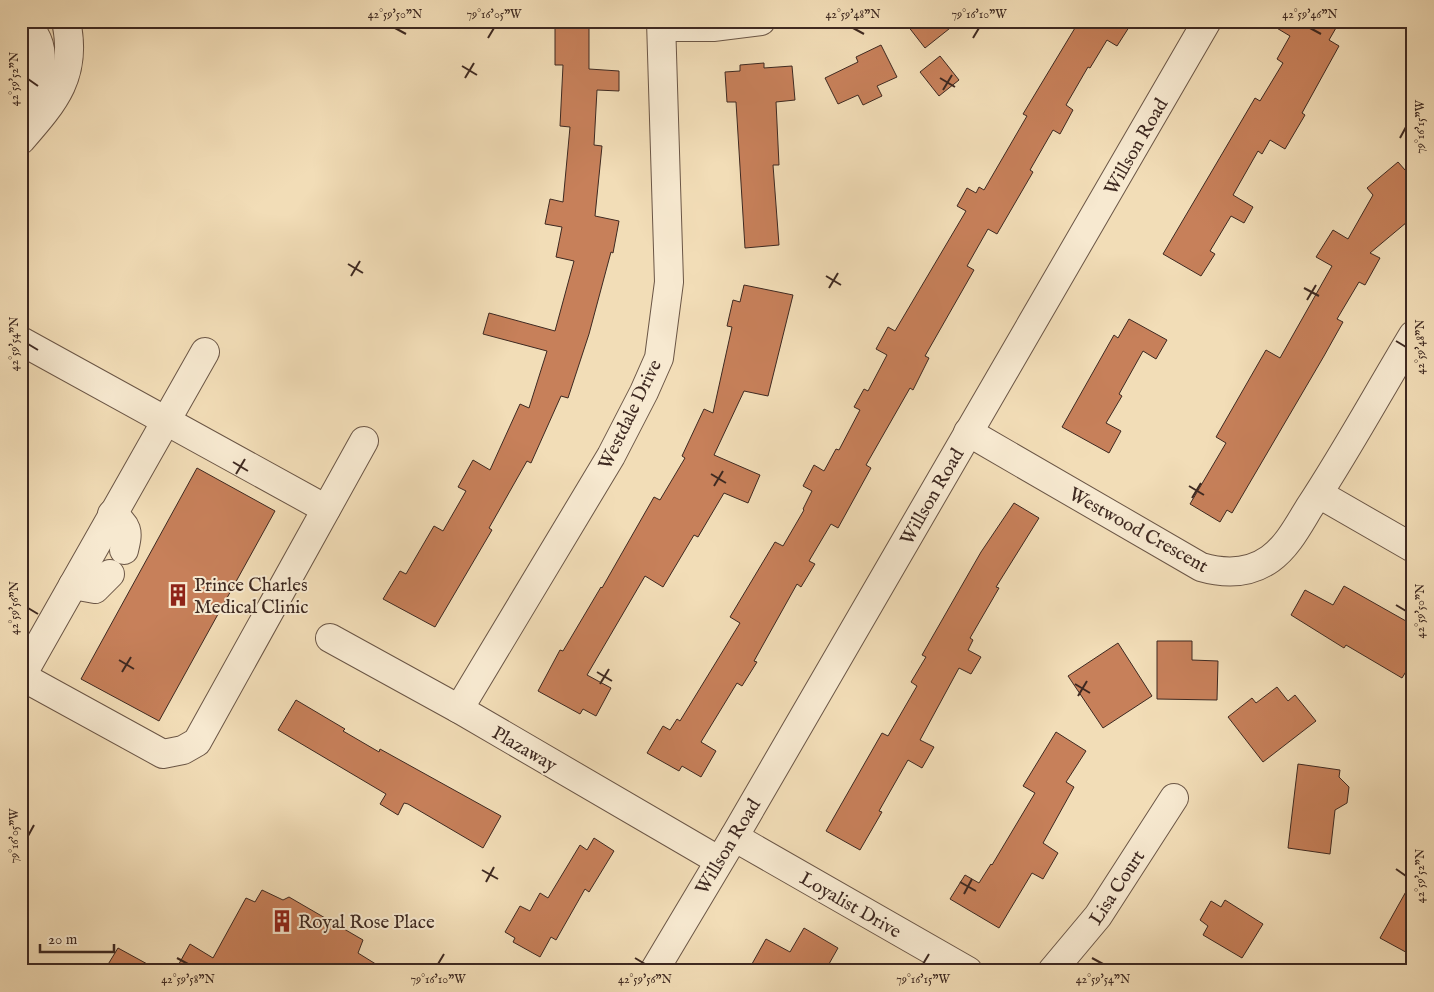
<svg xmlns="http://www.w3.org/2000/svg" width="1434" height="992" font-family="'IM FELL English',serif">
	<style>
		.building { fill: #c7805a; stroke: #3e2921 }
		.lines { fill: none; stroke-linecap: round; stroke-linejoin: round }
		.minor-casing { stroke: #6b5646; stroke-width: 30 }
		.minor { stroke: #f7e9d0; stroke-width: 28 }
		.ticks { fill: none; stroke: #3e2921; stroke-width: 2 }
		.labels { text-anchor: middle; stroke-width: 4; stroke-linejoin: round; paint-order: stroke }
		.street-label { font-size: 19px; fill: #3e2921; stroke: #f7e9d0 }
		.poi-label { font-size: 19px; fill: #3e2921; stroke: #f7e9d0; text-anchor: start }
		.neatline { fill: none; stroke: #3e2921; stroke-width: 2 }
		.ticks-label { font-size: 12px; text-anchor: middle; fill: #3e2921 }
	</style>
	<rect width="100%" height="100%" fill="#f2ddb7"/>
	<filter id="stains"><feTurbulence type="fractalNoise" baseFrequency=".004" numOctaves="4"/><feColorMatrix values="0 0 0 0 .2 0 0 0 0 .09 0 0 0 0 .02 0 0 0 .5 -.17"/></filter>
	<radialGradient id="worn" r=".72"><stop offset=".6" stop-color="#630" stop-opacity="0"/><stop offset="1" stop-color="#630" stop-opacity=".3"/></radialGradient>
	<g class="building">
		<polygon points="555,21 589,21 589,69 619,71 619,91 597,90 594,145 602,146 595,216 619,221 613,253 611,252 589,334 568,398 561,396 531,463 527,461 489,528 492,530 435,627 383,599 400,571 406,574 434,526 443,531 466,491 458,487 473,460 490,470 520,404 529,408 547,351 483,334 489,313 555,331 574,261 556,257 562,227 545,224 550,199 563,202 570,127 560,126 563,65 555,65"/>
		<polygon points="904,21 959,21 925,48"/>
		<polygon points="1074,21 1133,21 1117,46 1107,40 1090,68 1088,67 1066,105 1073,110 1060,134 1053,130 1030,170 1033,172 997,234 988,229 967,266 974,270 925,356 929,358 913,390 910,388 866,465 871,468 838,528 831,524 809,561 815,564 801,587 797,584 754,661 757,662 742,686 737,683 701,742 716,751 701,777 682,766 679,771 647,753 663,726 670,730 677,719 680,721 740,623 730,617 775,542 783,546 804,510 803,509 812,491 803,486 814,465 824,471 836,449 839,450 860,410 854,407 864,389 868,391 887,355 876,349 888,327 895,331 966,211 957,206 967,188 976,193 979,187 984,190 1027,116 1023,114 1078,23"/>
		<polygon points="1265,21 1340,21 1329,40 1339,46 1302,113 1305,115 1285,149 1270,140 1262,154 1258,151 1233,195 1253,207 1244,223 1231,216 1210,251 1215,254 1201,276 1163,254 1255,98 1260,101 1283,63 1277,59 1290,36"/>
		<polygon points="881,45 897,77 877,86 882,96 863,105 858,95 838,104 825,78 858,62 856,57"/>
		<polygon points="940,56 959,80 939,96 920,72"/>
		<polygon points="764,63 764,68 792,66 795,100 776,102 779,165 773,165 779,245 745,248 736,102 727,102 725,72 740,71 740,65"/>
		<polygon points="1398,162 1413,179 1413,217 1370,253 1380,258 1365,285 1359,282 1337,319 1343,322 1324,356 1232,513 1227,510 1220,522 1190,504 1226,443 1216,437 1266,350 1280,358 1332,266 1316,257 1333,230 1348,239 1373,195 1367,188"/>
		<polygon points="744,285 793,295 768,396 744,391 714,455 760,475 748,503 724,493 698,537 694,535 663,587 645,576 587,675 611,688 596,716 583,709 580,714 538,691 560,650 563,651 601,587 602,588 654,497 660,500 685,458 682,456 704,409 713,413 732,327 727,326 733,300 740,302"/>
		<polygon points="1129,319 1167,340 1156,359 1143,351 1119,394 1122,396 1106,423 1121,431 1109,453 1062,427 1114,335 1118,338"/>
		<polygon points="197,468 275,511 159,721 81,679"/>
		<polygon points="1014,503 1039,518 996,587 999,588 970,638 973,640 968,650 981,657 971,674 959,668 920,740 934,747 922,768 908,760 879,811 882,812 860,850 826,831 882,733 888,736 917,686 911,682 926,657 922,655 981,552"/>
		<polygon points="1344,586 1413,625 1413,660 1402,678 1346,645 1344,648 1291,615 1305,590 1333,605"/>
		<polygon points="1157,641 1192,641 1192,660 1218,661 1217,700 1157,699"/>
		<polygon points="1118,643 1152,696 1103,728 1068,676"/>
		<polygon points="1277,687 1288,701 1295,695 1316,721 1263,762 1228,717 1252,698 1256,703"/>
		<polygon points="296,700 345,729 343,731 379,752 380,749 501,816 483,848 408,804 404,803 398,815 380,804 386,794 278,730"/>
		<polygon points="1056,732 1086,751 1066,782 1074,787 1043,843 1058,853 1043,879 1032,873 999,928 950,899 965,875 979,883 991,864 992,865 1035,793 1023,786"/>
		<polygon points="1298,764 1340,770 1339,777 1349,787 1347,803 1335,810 1330,854 1288,848"/>
		<polygon points="594,838 614,851 589,892 585,889 556,940 551,937 540,957 513,942 515,938 505,932 520,906 530,911 540,893 548,898 580,845 587,850"/>
		<polygon points="1413,879 1413,956 1380,938"/>
		<polygon points="262,890 283,900 289,897 363,940 358,953 387,971 175,971 190,944 213,958 246,898 255,902"/>
		<polygon points="1225,900 1263,924 1242,958 1203,935 1208,926 1200,920 1211,901 1221,907"/>
		<polygon points="804,928 838,948 825,971 748,971 766,939 790,952"/>
		<polygon points="118,948 160,971 104,971"/>
	</g>
	<g class="lines">
		<defs>
			<g id="minor">
				<polyline points="662,27 713,27 761,21"/>
				<path d="M 21,103 C 43,80 51,43 22,21"/>
				<path d="M 21,140 C 55,101 78,75 66,21"/>
				<polyline points="21,341 326,509"/>
				<path d="M 968,432 L 1201,567 C 1225,574 1249,574 1270,559 C 1287,547 1298,526 1309,508 C 1346,452 1378,393 1413,335"/>
				<polyline points="1319,494 1413,548"/>
				<path d="M 112,514 C 128,527 129,530 124,550"/>
				<polyline points="73,585 95,589 110,574"/>
				<polyline points="330,638 459,709 718,860"/>
				<polyline points="21,676 163,754 183,750 197,742 364,441"/>
				<polyline points="21,677 205,352"/>
				<polyline points="459,709 611,456 644,392 659,358 669,282 661,21"/>
				<polyline points="734,837 968,971"/>
				<polyline points="654,971 734,837 1207,21"/>
				<polyline points="1052,971 1098,916 1174,798"/>
			</g>
		</defs>
		<use href="#minor" class="minor-casing"/>
		<use href="#minor" class="minor"/>
	</g>
	<path class="ticks" d="M 395,28 L 406,34M 853,28 L 864,34M 1310,28 L 1321,34M 488,38 L 494,28M 973,38 L 979,28M 462,66 L 477,75M 465,78 L 474,63M 940,78 L 955,87M 28,79 L 38,86M 943,90 L 952,75M 1400,138 L 1406,127M 348,264 L 363,273M 351,276 L 360,261M 826,276 L 841,285M 829,288 L 838,273M 1304,288 L 1319,296M 1307,300 L 1316,285M 1396,341 L 1406,347M 28,344 L 38,350M 233,462 L 248,471M 236,474 L 245,459M 711,474 L 726,483M 714,486 L 723,471M 1189,486 L 1204,495M 1192,498 L 1201,483M 1396,605 L 1406,611M 28,608 L 38,614M 119,660 L 134,669M 122,672 L 131,657M 597,672 L 612,681M 600,684 L 609,669M 1075,684 L 1090,693M 1078,696 L 1087,681M 28,836 L 34,825M 1396,869 L 1406,876M 482,870 L 498,879M 486,882 L 494,867M 960,882 L 976,891M 964,894 L 972,879M 177,958 L 188,964M 635,958 L 645,964M 1092,958 L 1103,964M 438,964 L 444,954M 923,964 L 929,954"/>
	<defs>
		<symbol id="building-bare" viewBox="-9 -9 18 18"><path d="M-4-6H4V6H1V3H-1V6H-4ZM-2.5-4.3h1.7v1.8h-1.7ZM.8-4.3h1.7v1.8H.8ZM-2.5-1h1.7V.8h-1.7ZM.8-1h1.7V.8H.8Z" fill="#8f2418" stroke="#f7e9d0" stroke-width="2.5" paint-order="stroke"/></symbol>
	</defs>
	<g fill-rule="evenodd">
		<use href="#building-bare" x="162" y="579" width="32" height="32"/>
		<use href="#building-bare" x="266" y="905" width="32" height="32"/>
	</g>
	<g class="labels">
		<g class="street-label">
			<text transform="translate(1135 146) rotate(-60)" y="7">Willson Road</text>
			<text transform="translate(629 414) rotate(-64)" y="7">Westdale Drive</text>
			<text transform="translate(931 496) rotate(-60)" y="7">Willson Road</text>
			<text transform="translate(1139 529) rotate(29)" y="7">Westwood Crescent</text>
			<text transform="translate(525 748) rotate(30)" y="7">Plazaway</text>
			<text transform="translate(727 846) rotate(-59)" y="7">Willson Road</text>
			<text transform="translate(1116 887) rotate(-57)" y="7">Lisa Court</text>
			<text transform="translate(851 904) rotate(30)" y="7">Loyalist Drive</text>
		</g>
		<g class="poi-label">
			<text x="194" y="591">Prince Charles<tspan x="194" dy="22">Medical Clinic</tspan></text>
			<text x="298" y="928">Royal Rose Place</text>
		</g>
	</g>
	<rect width="1434" height="992" fill="none" stroke="#f2ddb7" stroke-width="55"/>
	<path d="M40 944v8h74v-8" fill="none" stroke="#3e2921" stroke-width="2.5"/>
	<text x="48" y="944" font-size="15" fill="#3e2921" stroke="#f7e9d0" stroke-width="4" paint-order="stroke">20 m</text>
	<rect x="28" y="28" width="1378" height="936" class="neatline"/>
	<g class="ticks-label">
		<text x="395" y="18">42°59'50"N</text>
		<text x="494" y="18">79°16'05"W</text>
		<text x="853" y="18">42°59'48"N</text>
		<text x="979" y="18">79°16'10"W</text>
		<text x="1310" y="18">42°59'46"N</text>
		<text transform="translate(14 79) rotate(-90)" y="4">42°59'52"N</text>
		<text transform="translate(1420 127) rotate(-90)" y="4">79°16'15"W</text>
		<text transform="translate(14 344) rotate(-90)" y="4">42°59'54"N</text>
		<text transform="translate(1420 347) rotate(-90)" y="4">42°59'48"N</text>
		<text transform="translate(14 608) rotate(-90)" y="4">42°59'56"N</text>
		<text transform="translate(1420 611) rotate(-90)" y="4">42°59'50"N</text>
		<text transform="translate(14 836) rotate(-90)" y="4">79°16'05"W</text>
		<text transform="translate(1420 876) rotate(-90)" y="4">42°59'52"N</text>
		<text x="188" y="983">42°59'58"N</text>
		<text x="438" y="983">79°16'10"W</text>
		<text x="645" y="983">42°59'56"N</text>
		<text x="923" y="983">79°16'15"W</text>
		<text x="1103" y="983">42°59'54"N</text>
	</g>
	<rect width="100%" height="100%" filter="url(#stains)"/>
	<rect width="100%" height="100%" fill="url(#worn)"/>
</svg>
